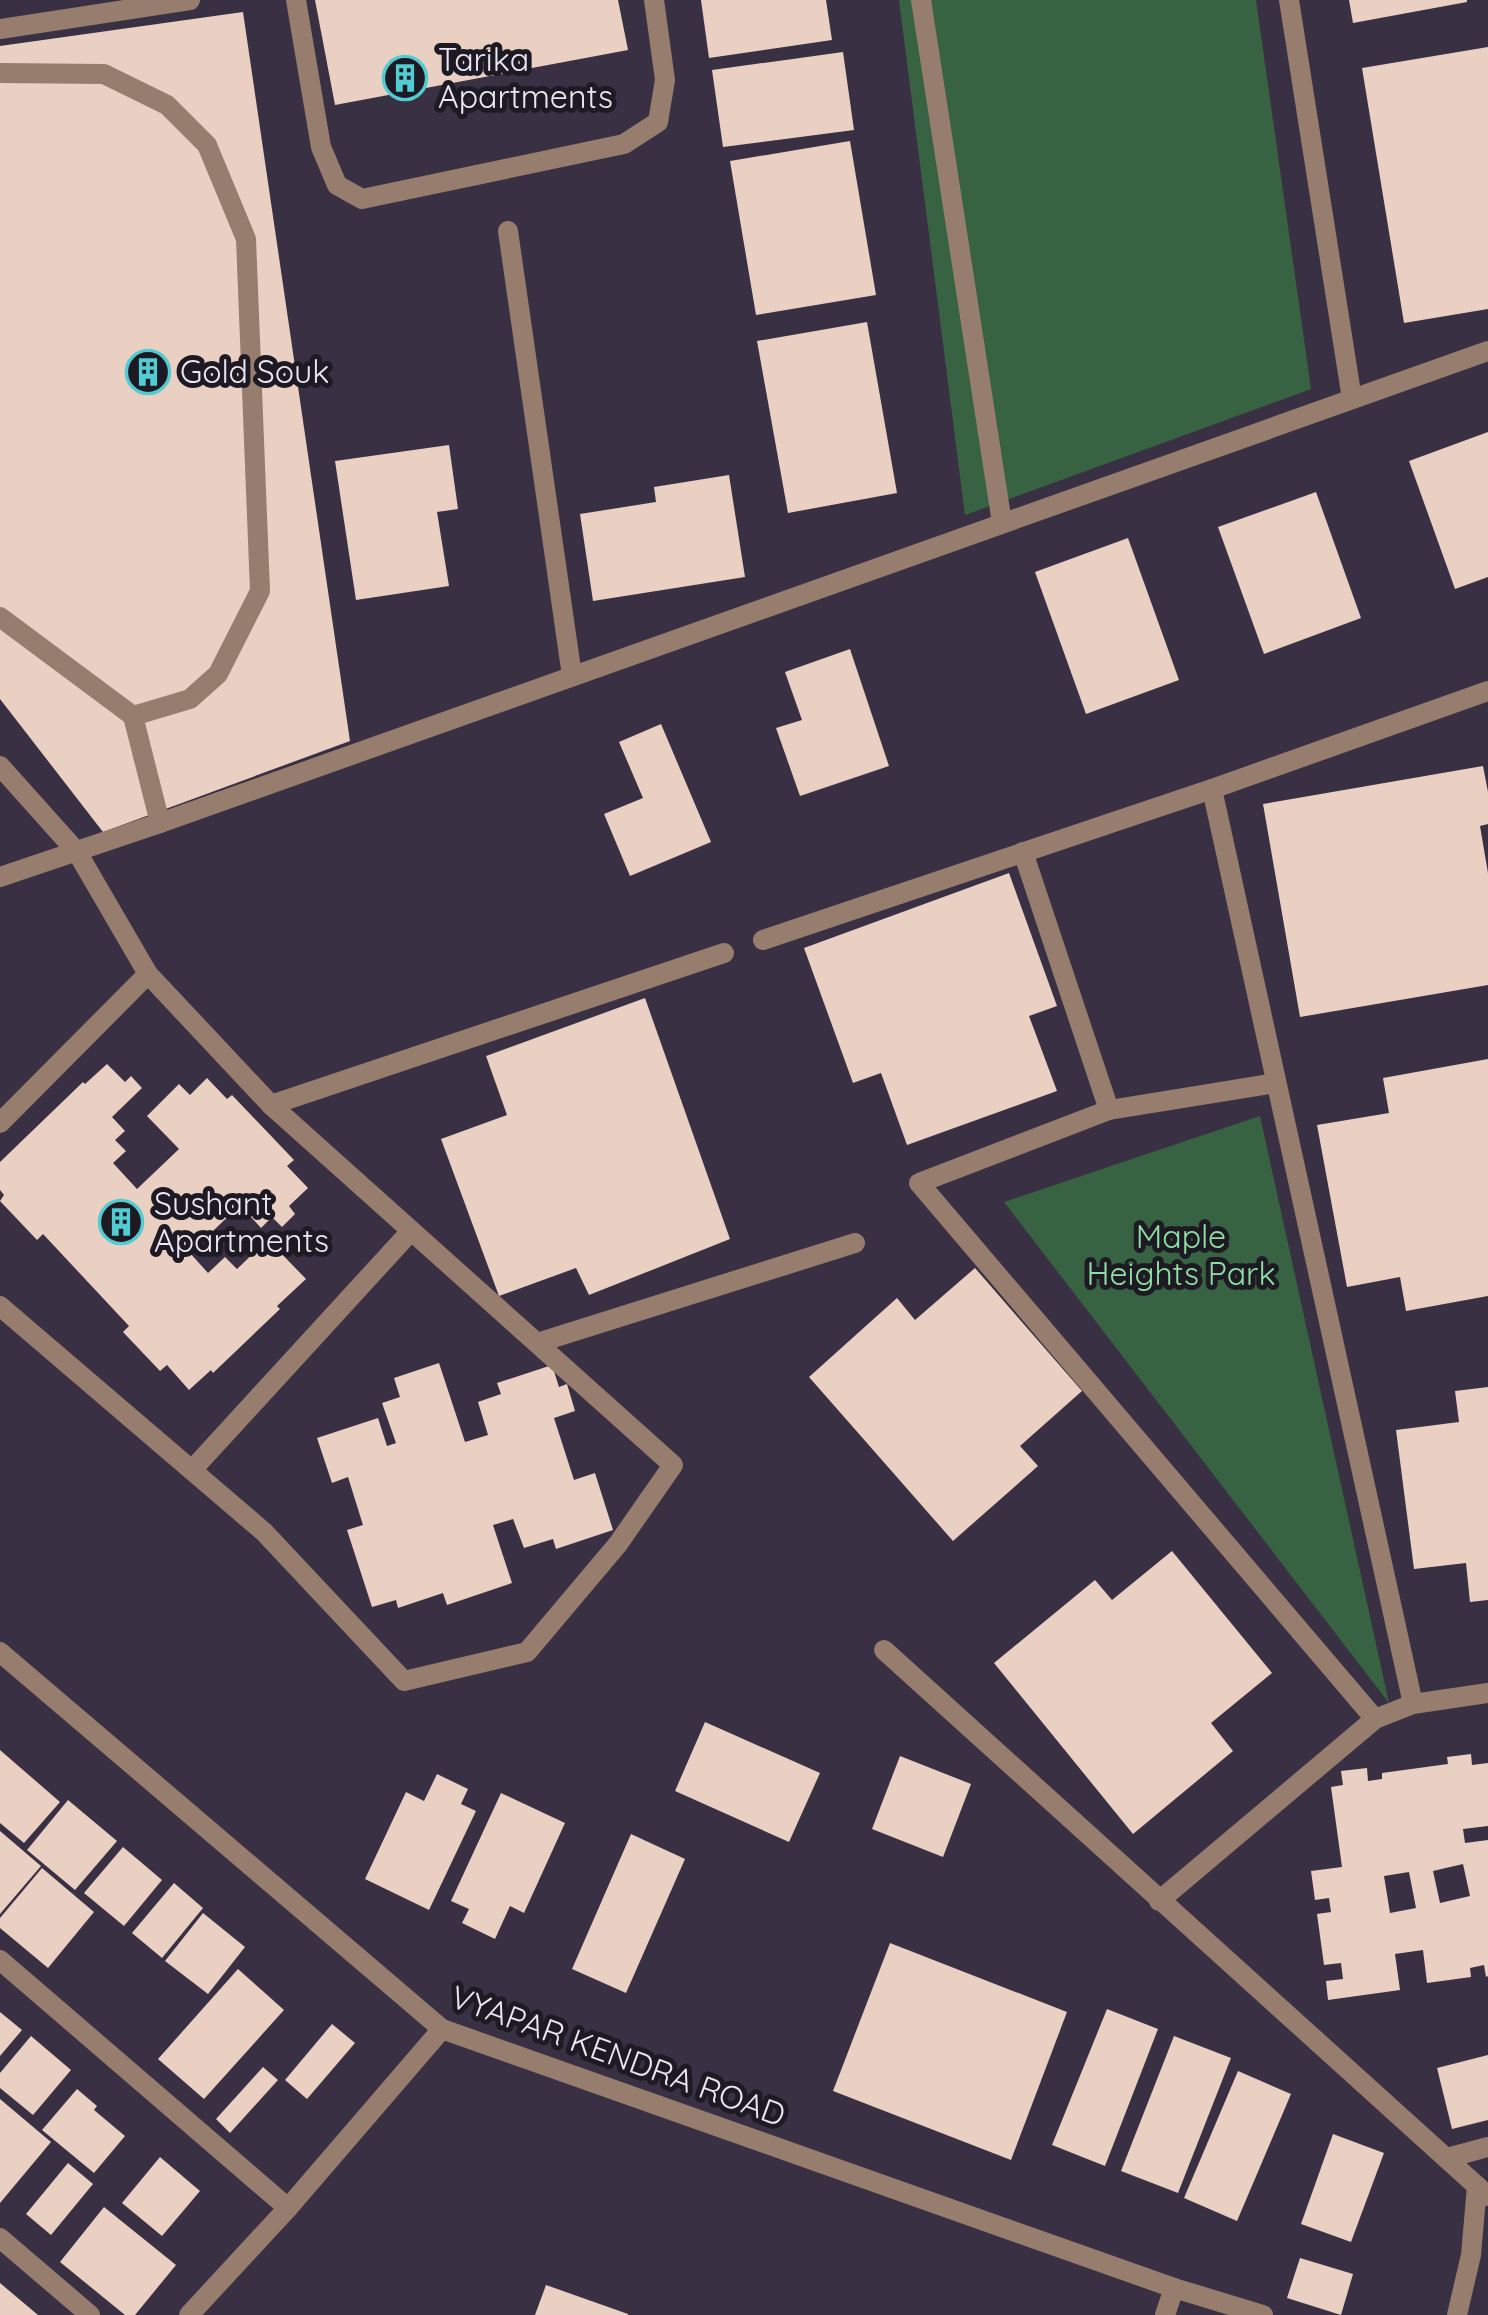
<svg xmlns="http://www.w3.org/2000/svg" width="1488" height="2315" font-family="Quicksand,sans-serif">
	<style>
		.green { fill: #376343 }
		.building { fill: #ead0c3; fill-rule: evenodd }
		.lines { fill: none; stroke-linecap: round; stroke-linejoin: round }
		.service { stroke: #977d6e; stroke-width: 20 }
		.minor { stroke: #977d6e; stroke-width: 20 }
		.labels { text-anchor: middle; stroke-width: 10; stroke-linejoin: round; paint-order: stroke }
		.poi-label { font-size: 32px; fill: #ece6f2; stroke: #1e1a23; text-anchor: start }
		.park-label { font-size: 32px; fill: #8ddfa2; stroke: #1e1a23 }
		.street-label { font-size: 32px; fill: #ece6f2; stroke: #1e1a23 }
	</style>
	<rect width="100%" height="100%" fill="#393043"/>
	<g class="green">
		<polygon points="899,0 1256,0 1311,389 965,515"/>
		<polygon points="1260,1116 1389,1703 1004,1202"/>
	</g>
	<g class="building">
		<polygon points="315,0 618,0 628,50 335,105"/>
		<polygon points="701,0 826,0 832,40 709,58"/>
		<polygon points="1349,0 1467,0 1467,2 1353,23"/>
		<polygon points="243,12 350,741 103,832 0,699 0,46"/>
		<polygon points="1488,47 1488,309 1404,323 1362,68"/>
		<polygon points="843,52 854,130 723,147 712,70"/>
		<polygon points="850,141 876,295 756,315 730,161"/>
		<polygon points="867,322 897,493 788,513 757,341"/>
		<polygon points="1488,432 1488,577 1455,589 1409,461"/>
		<polygon points="449,445 458,509 437,512 449,586 356,600 335,461"/>
		<polygon points="729,475 745,577 593,601 580,514 656,502 654,487"/>
		<polygon points="1316,492 1361,618 1264,654 1218,527"/>
		<polygon points="1128,538 1179,680 1086,714 1035,572"/>
		<polygon points="850,649 889,766 800,796 776,728 802,720 785,672"/>
		<polygon points="661,724 711,842 630,876 604,814 643,798 619,742"/>
		<polygon points="1483,766 1488,792 1488,824 1480,826 1488,873 1488,985 1300,1017 1263,804"/>
		<polygon points="1009,873 1057,1006 1029,1016 1057,1091 907,1145 881,1073 853,1083 804,948"/>
		<polygon points="645,998 730,1239 589,1295 576,1268 499,1296 441,1139 507,1115 486,1056"/>
		<polygon points="1488,1059 1488,1296 1406,1311 1400,1277 1347,1287 1317,1125 1389,1113 1383,1078"/>
		<polygon points="107,1064 125,1082 131,1076 142,1088 112,1117 125,1131 115,1140 126,1151 113,1163 137,1189 179,1149 147,1116 179,1084 190,1095 207,1078 227,1099 232,1095 294,1160 287,1166 308,1188 289,1206 295,1214 282,1227 272,1217 261,1228 240,1205 190,1253 208,1273 225,1257 237,1269 262,1245 269,1253 275,1247 306,1279 277,1306 280,1309 213,1373 211,1370 189,1390 167,1365 160,1371 123,1332 129,1326 43,1234 37,1240 0,1201 4,1195 0,1190 0,1162 83,1082 85,1084"/>
		<polygon points="975,1268 1082,1391 1020,1446 1038,1466 953,1541 809,1377 897,1298 915,1320"/>
		<polygon points="439,1363 465,1442 488,1435 478,1402 501,1394 497,1383 552,1365 559,1387 567,1384 575,1411 554,1418 574,1480 595,1473 613,1530 556,1549 553,1539 524,1548 513,1519 493,1525 512,1583 447,1605 443,1593 398,1608 396,1600 372,1607 347,1530 363,1525 348,1477 332,1483 317,1438 378,1418 387,1446 396,1443 382,1403 400,1397 394,1378"/>
		<polygon points="1488,1387 1488,1600 1470,1602 1466,1563 1414,1569 1396,1430 1459,1422 1455,1391"/>
		<polygon points="1172,1551 1272,1673 1211,1723 1233,1751 1133,1834 994,1663 1095,1580 1112,1600"/>
		<polygon points="705,1722 820,1773 789,1842 675,1791"/>
		<polygon points="0,1750 60,1802 24,1843 0,1823"/>
		<path d="M 1471,1754 L 1472,1765 L 1488,1763 L 1488,1826 L 1463,1829 L 1465,1843 L 1488,1840 L 1488,1976 L 1486,1977 L 1484,1965 L 1470,1968 L 1471,1977 L 1427,1983 L 1423,1950 L 1395,1954 L 1400,1990 L 1328,2000 L 1326,1981 L 1343,1979 L 1341,1963 L 1324,1965 L 1317,1914 L 1331,1912 L 1329,1898 L 1315,1900 L 1311,1871 L 1342,1867 L 1331,1787 L 1343,1785 L 1341,1771 L 1367,1768 L 1368,1781 L 1382,1779 L 1382,1773 L 1448,1764 L 1447,1757 ZM 1463,1864 L 1470,1896 L 1440,1903 L 1433,1871 ZM 1409,1872 L 1416,1908 L 1390,1913 L 1384,1876 Z"/>
		<polygon points="900,1756 971,1784 943,1857 872,1829"/>
		<polygon points="437,1774 468,1789 461,1804 476,1811 429,1910 365,1879 406,1792 424,1801"/>
		<polygon points="501,1793 565,1823 524,1913 510,1906 495,1939 462,1923 469,1909 451,1901"/>
		<polygon points="68,1800 117,1841 75,1890 27,1850"/>
		<polygon points="0,1831 41,1866 0,1914"/>
		<polygon points="631,1834 685,1859 626,1993 572,1969"/>
		<polygon points="123,1847 162,1880 124,1926 84,1893"/>
		<polygon points="42,1868 94,1912 48,1968 0,1928 0,1918"/>
		<polygon points="174,1883 203,1908 162,1958 132,1933"/>
		<polygon points="203,1913 245,1947 208,1994 165,1961"/>
		<polygon points="890,1943 1067,2012 1011,2160 833,2091"/>
		<polygon points="238,1969 284,2010 204,2099 158,2059"/>
		<polygon points="1107,2009 1158,2029 1105,2166 1052,2145"/>
		<polygon points="0,2012 22,2030 0,2056"/>
		<polygon points="332,2024 355,2043 307,2099 285,2080"/>
		<polygon points="31,2036 71,2070 33,2115 0,2088 0,2073"/>
		<polygon points="1174,2036 1231,2058 1178,2193 1121,2171"/>
		<polygon points="1488,2055 1488,2120 1452,2129 1437,2068"/>
		<polygon points="263,2067 278,2080 230,2133 216,2119"/>
		<polygon points="1238,2071 1291,2094 1237,2221 1184,2198"/>
		<polygon points="77,2089 97,2106 94,2110 125,2136 94,2173 42,2130"/>
		<polygon points="0,2099 51,2142 0,2203"/>
		<polygon points="1333,2134 1384,2153 1351,2242 1301,2224"/>
		<polygon points="160,2157 200,2191 162,2236 122,2203"/>
		<polygon points="68,2163 93,2184 51,2235 26,2214"/>
		<polygon points="104,2207 176,2265 135,2315 125,2315 60,2262"/>
		<polygon points="1300,2258 1353,2274 1341,2315 1287,2298"/>
		<polygon points="0,2283 38,2315 0,2315"/>
		<polygon points="546,2285 628,2314 628,2315 535,2315"/>
	</g>
	<g class="lines">
		<g class="service">
			<polyline points="0,73 104,74 167,105 207,145 246,239 260,591 218,674 190,699 133,716 160,823"/>
			<polyline points="0,617 133,716"/>
		</g>
		<g class="minor">
			<polyline points="296,0 321,147 337,185 362,199 624,144 658,122 665,80 654,0"/>
			<polyline points="921,0 1002,523"/>
			<polyline points="1289,0 1352,399"/>
			<polyline points="0,29 190,0"/>
			<polyline points="508,231 572,676"/>
			<polyline points="0,766 77,852 148,974 271,1105 673,1465 618,1544 527,1652 404,1681 264,1532 0,1306"/>
			<polyline points="1212,789 1413,1704"/>
			<polyline points="1023,852 1109,1110 1276,1083"/>
			<polyline points="0,877 160,823 1488,351"/>
			<polyline points="763,940 1212,789 1488,691"/>
			<polyline points="271,1105 724,953"/>
			<polyline points="1109,1110 919,1183 1375,1719"/>
			<polyline points="0,1123 148,974"/>
			<polyline points="537,1343 855,1243"/>
			<polyline points="192,1470 411,1231"/>
			<polyline points="884,1650 1488,2196"/>
			<polyline points="0,1652 442,2029 1174,2288 1263,2315"/>
			<polyline points="1159,1901 1375,1719 1413,1704 1488,1693"/>
			<polyline points="0,1960 288,2208"/>
			<polyline points="1447,2158 1488,2147"/>
			<polyline points="0,2238 90,2315"/>
			<polyline points="189,2315 288,2208 442,2029"/>
			<polyline points="1165,2315 1174,2288"/>
			<polyline points="1457,2315 1471,2255 1477,2186"/>
		</g>
	</g>
	<defs>
		<symbol id="building-ring" viewBox="-11 -11 22 22"><circle r="9.5" fill="#1e1a23" stroke="#51ccd3" stroke-width="1.5"/><path d="M-4-6H4V6H1V3H-1V6H-4ZM-2.5-4.3h1.7v1.8h-1.7ZM.8-4.3h1.7v1.8H.8ZM-2.5-1h1.7V.8h-1.7ZM.8-1h1.7V.8H.8Z" fill="#51ccd3"/></symbol>
	</defs>
	<g fill-rule="evenodd">
		<use href="#building-ring" x="380" y="53" width="50" height="50"/>
		<use href="#building-ring" x="123" y="347" width="50" height="50"/>
		<use href="#building-ring" x="96" y="1197" width="50" height="50"/>
	</g>
	<g class="labels">
		<g class="poi-label">
			<text x="438" y="71">Tarika<tspan x="438" dy="37">Apartments</tspan></text>
			<text x="180" y="383">Gold Souk</text>
			<text x="154" y="1215">Sushant<tspan x="154" dy="37">Apartments</tspan></text>
		</g>
		<g class="park-label">
			<text x="1181" y="1248">Maple<tspan x="1181" dy="37">Heights Park</tspan></text>
		</g>
		<g class="street-label">
			<text transform="translate(618 2056) rotate(20)" y="11">VYAPAR KENDRA ROAD</text>
		</g>
	</g>
</svg>
